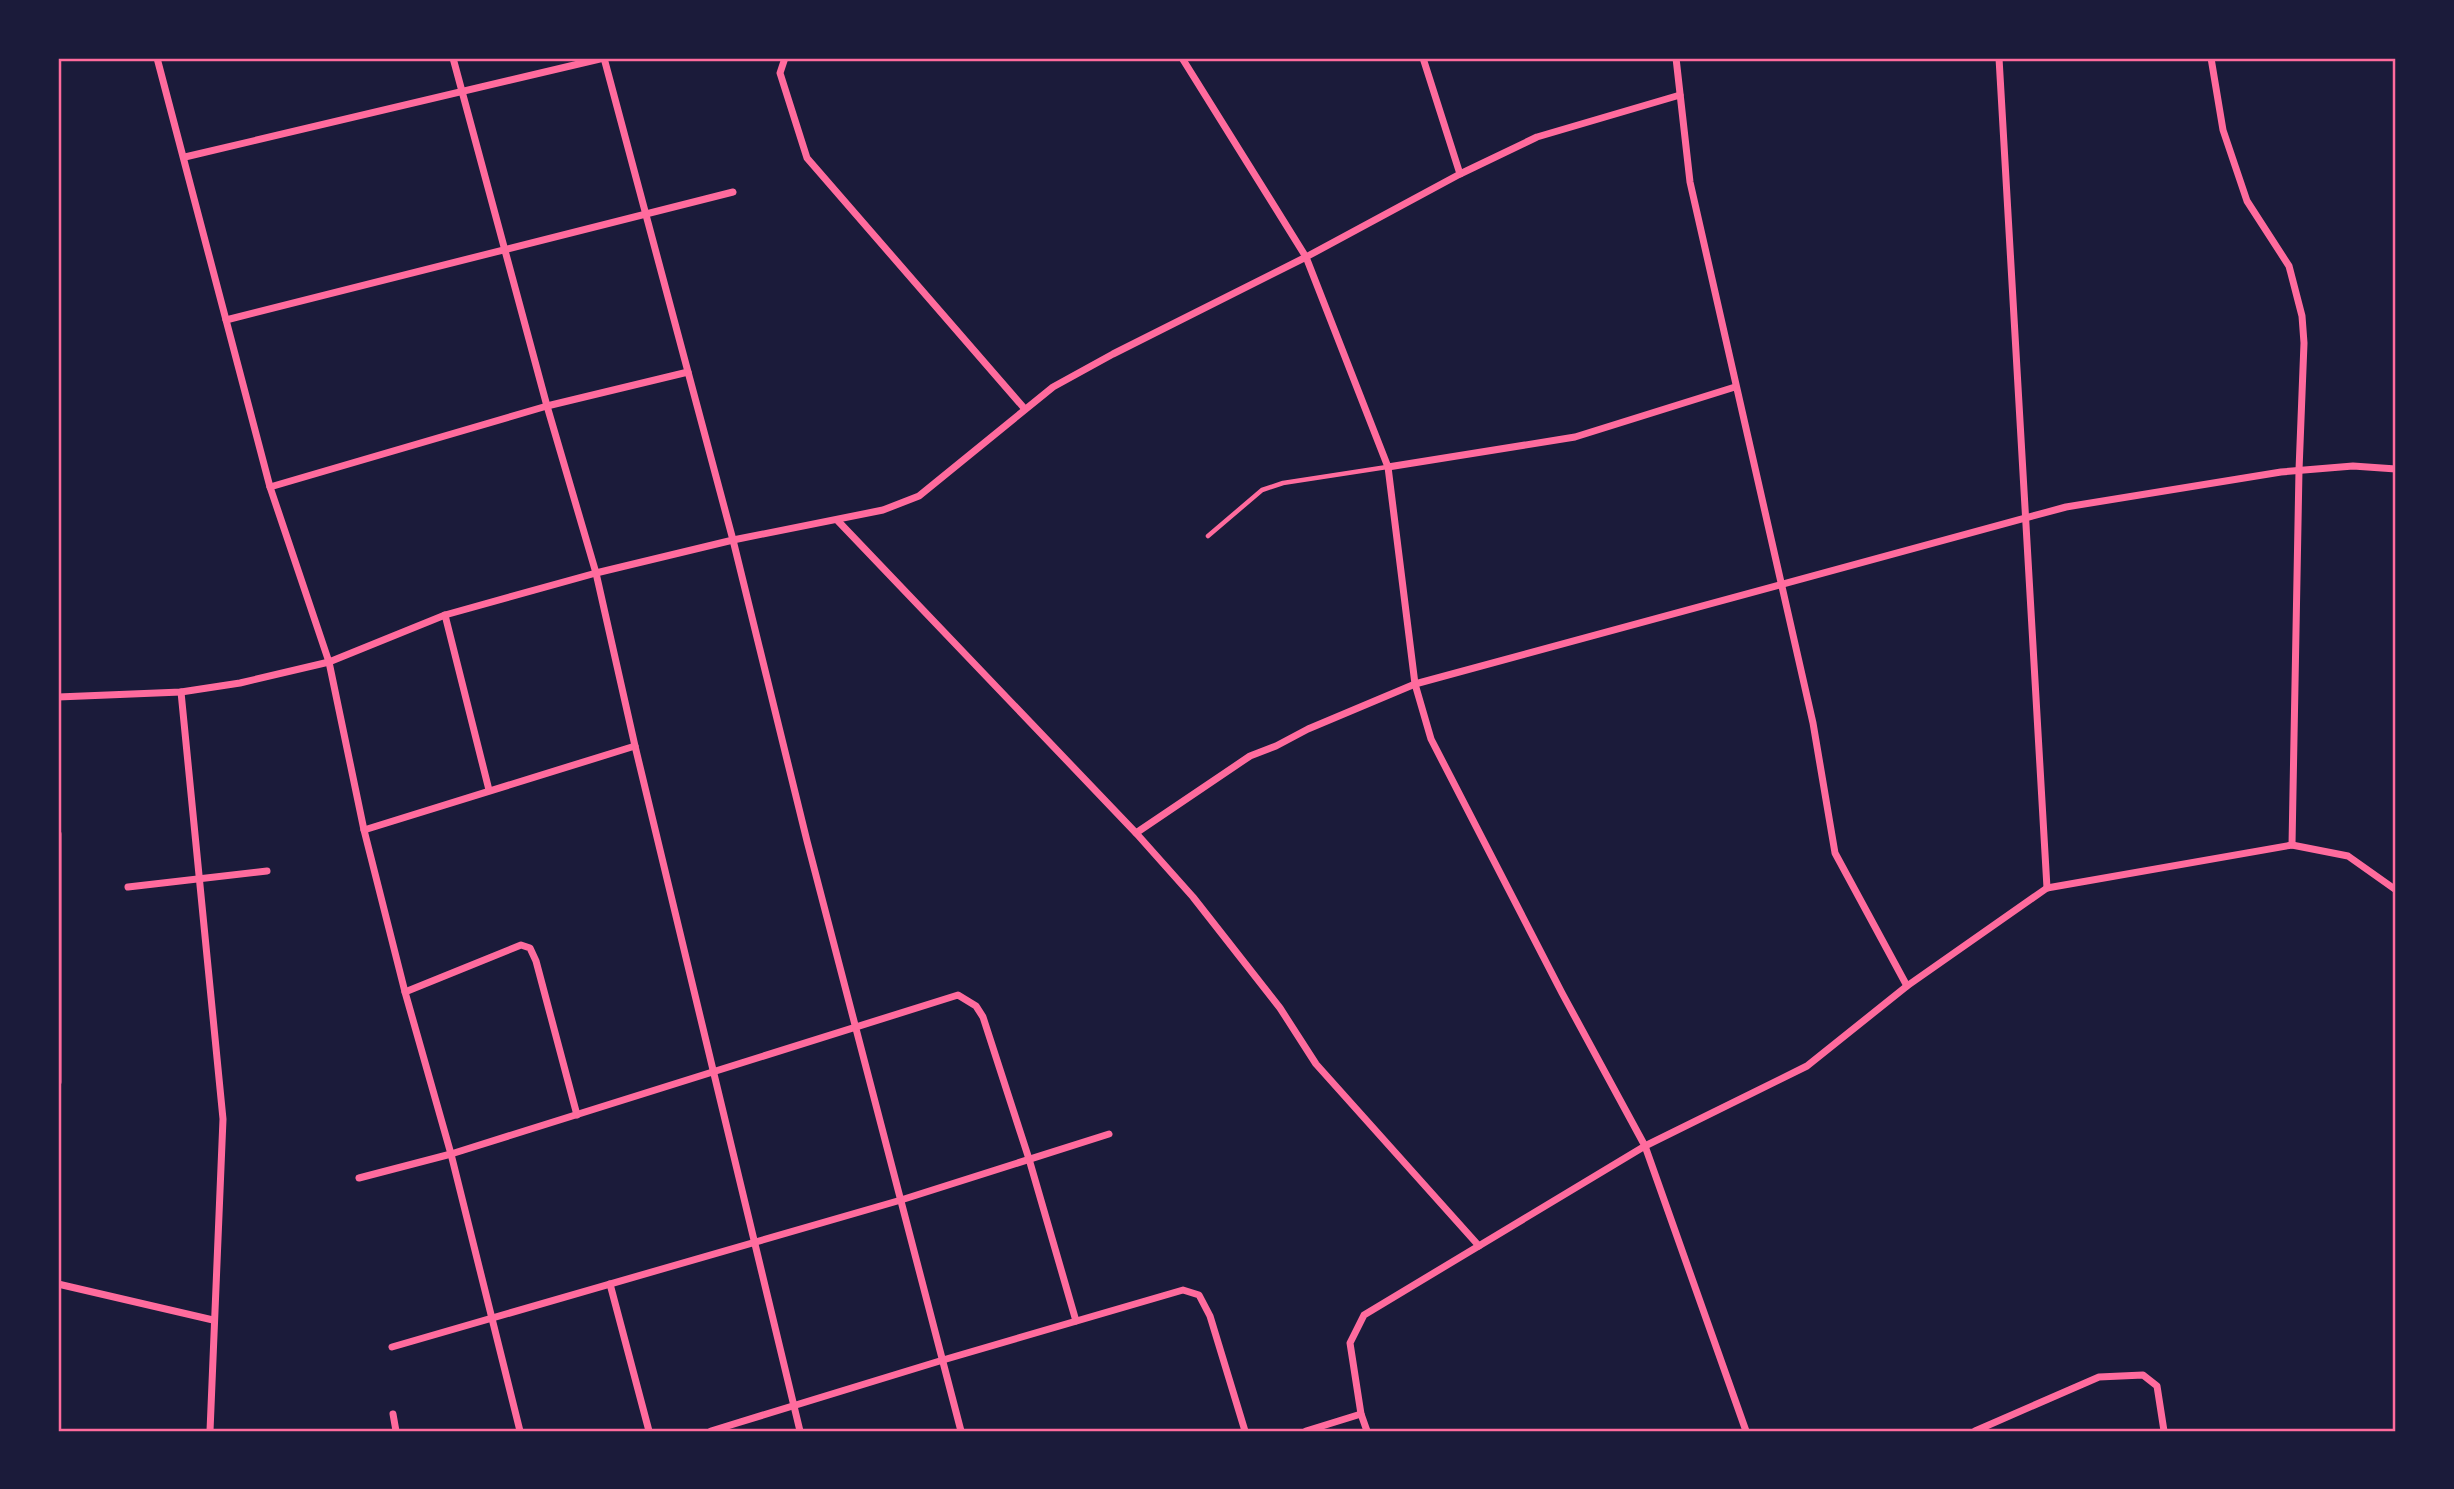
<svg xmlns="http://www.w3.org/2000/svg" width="2454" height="1489" font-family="'Fira Sans Condensed',sans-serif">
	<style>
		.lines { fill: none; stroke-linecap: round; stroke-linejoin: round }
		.service { stroke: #ff6b9d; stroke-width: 4.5 }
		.minor { stroke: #ff6b9d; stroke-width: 7 }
		.neatline { fill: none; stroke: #ff6b9d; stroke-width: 2.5 }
	</style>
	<rect width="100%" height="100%" fill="#1b1b3a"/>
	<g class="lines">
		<polyline class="service" points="1208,536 1262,490 1283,483 1387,467"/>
		<g class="minor">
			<polyline points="157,58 270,487 329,662 364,830 405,992 451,1154 520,1431"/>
			<polyline points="453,58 547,406 596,573 635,746 800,1431"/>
			<polyline points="604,58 733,540 807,841 961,1431"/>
			<polyline points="785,58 780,73 807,158 1024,408"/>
			<polyline points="1182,58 1306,257 1388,467 1415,684 1431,739 1562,993 1645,1146 1746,1431"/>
			<polyline points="1423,58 1460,174"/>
			<polyline points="1676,58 1690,182 1813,723 1835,853 1907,986"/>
			<polyline points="1999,58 2047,888"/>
			<polyline points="2211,58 2223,130 2247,201 2289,266 2302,316 2304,343 2299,470 2292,845"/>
			<polyline points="185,157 604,58"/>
			<polyline points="226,320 733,192"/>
			<polyline points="1388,467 1575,437 1735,387"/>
			<polyline points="270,487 547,406 688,372"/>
			<polyline points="838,521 1136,833 1193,897 1280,1008 1316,1064 1479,1246"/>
			<polyline points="445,615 489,790"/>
			<polyline points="181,692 223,1119 210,1431"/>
			<polyline points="58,697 181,692 240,683 329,662 445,615 596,573 733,540 883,510 919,496 1053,387 1113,354 1306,257 1460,174 1537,137 1680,95"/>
			<polyline points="364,830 635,746"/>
			<polyline points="1136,833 1250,756 1276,746 1308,729 1415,684 2066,507 2281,472 2353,466 2396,469"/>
			<polyline points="58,834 58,1082"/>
			<polyline points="128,887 267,871"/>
			<polyline points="405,992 521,945 530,948 536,961 577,1115"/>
			<polyline points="359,1178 451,1154 958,995 976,1006 983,1017 1029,1159 1076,1321"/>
			<polyline points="58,1284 213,1320"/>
			<polyline points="610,1284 649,1431"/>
			<polyline points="392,1347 901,1200 1109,1134"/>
			<polyline points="393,1414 396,1431"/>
			<polyline points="711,1431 943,1360 1183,1290 1199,1295 1210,1316 1245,1431"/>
			<polyline points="1306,1431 1361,1414"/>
			<polyline points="1367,1431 1361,1414 1350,1343 1364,1315 1645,1146 1807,1066 1907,986 2047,888 2292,845 2348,856 2396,890"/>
			<polyline points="1975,1431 2099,1377 2143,1375 2157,1386 2164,1431"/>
		</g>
	</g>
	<rect width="2454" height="1489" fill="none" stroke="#1b1b3a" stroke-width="119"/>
	<rect x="60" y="60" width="2334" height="1370" class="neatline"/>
</svg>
